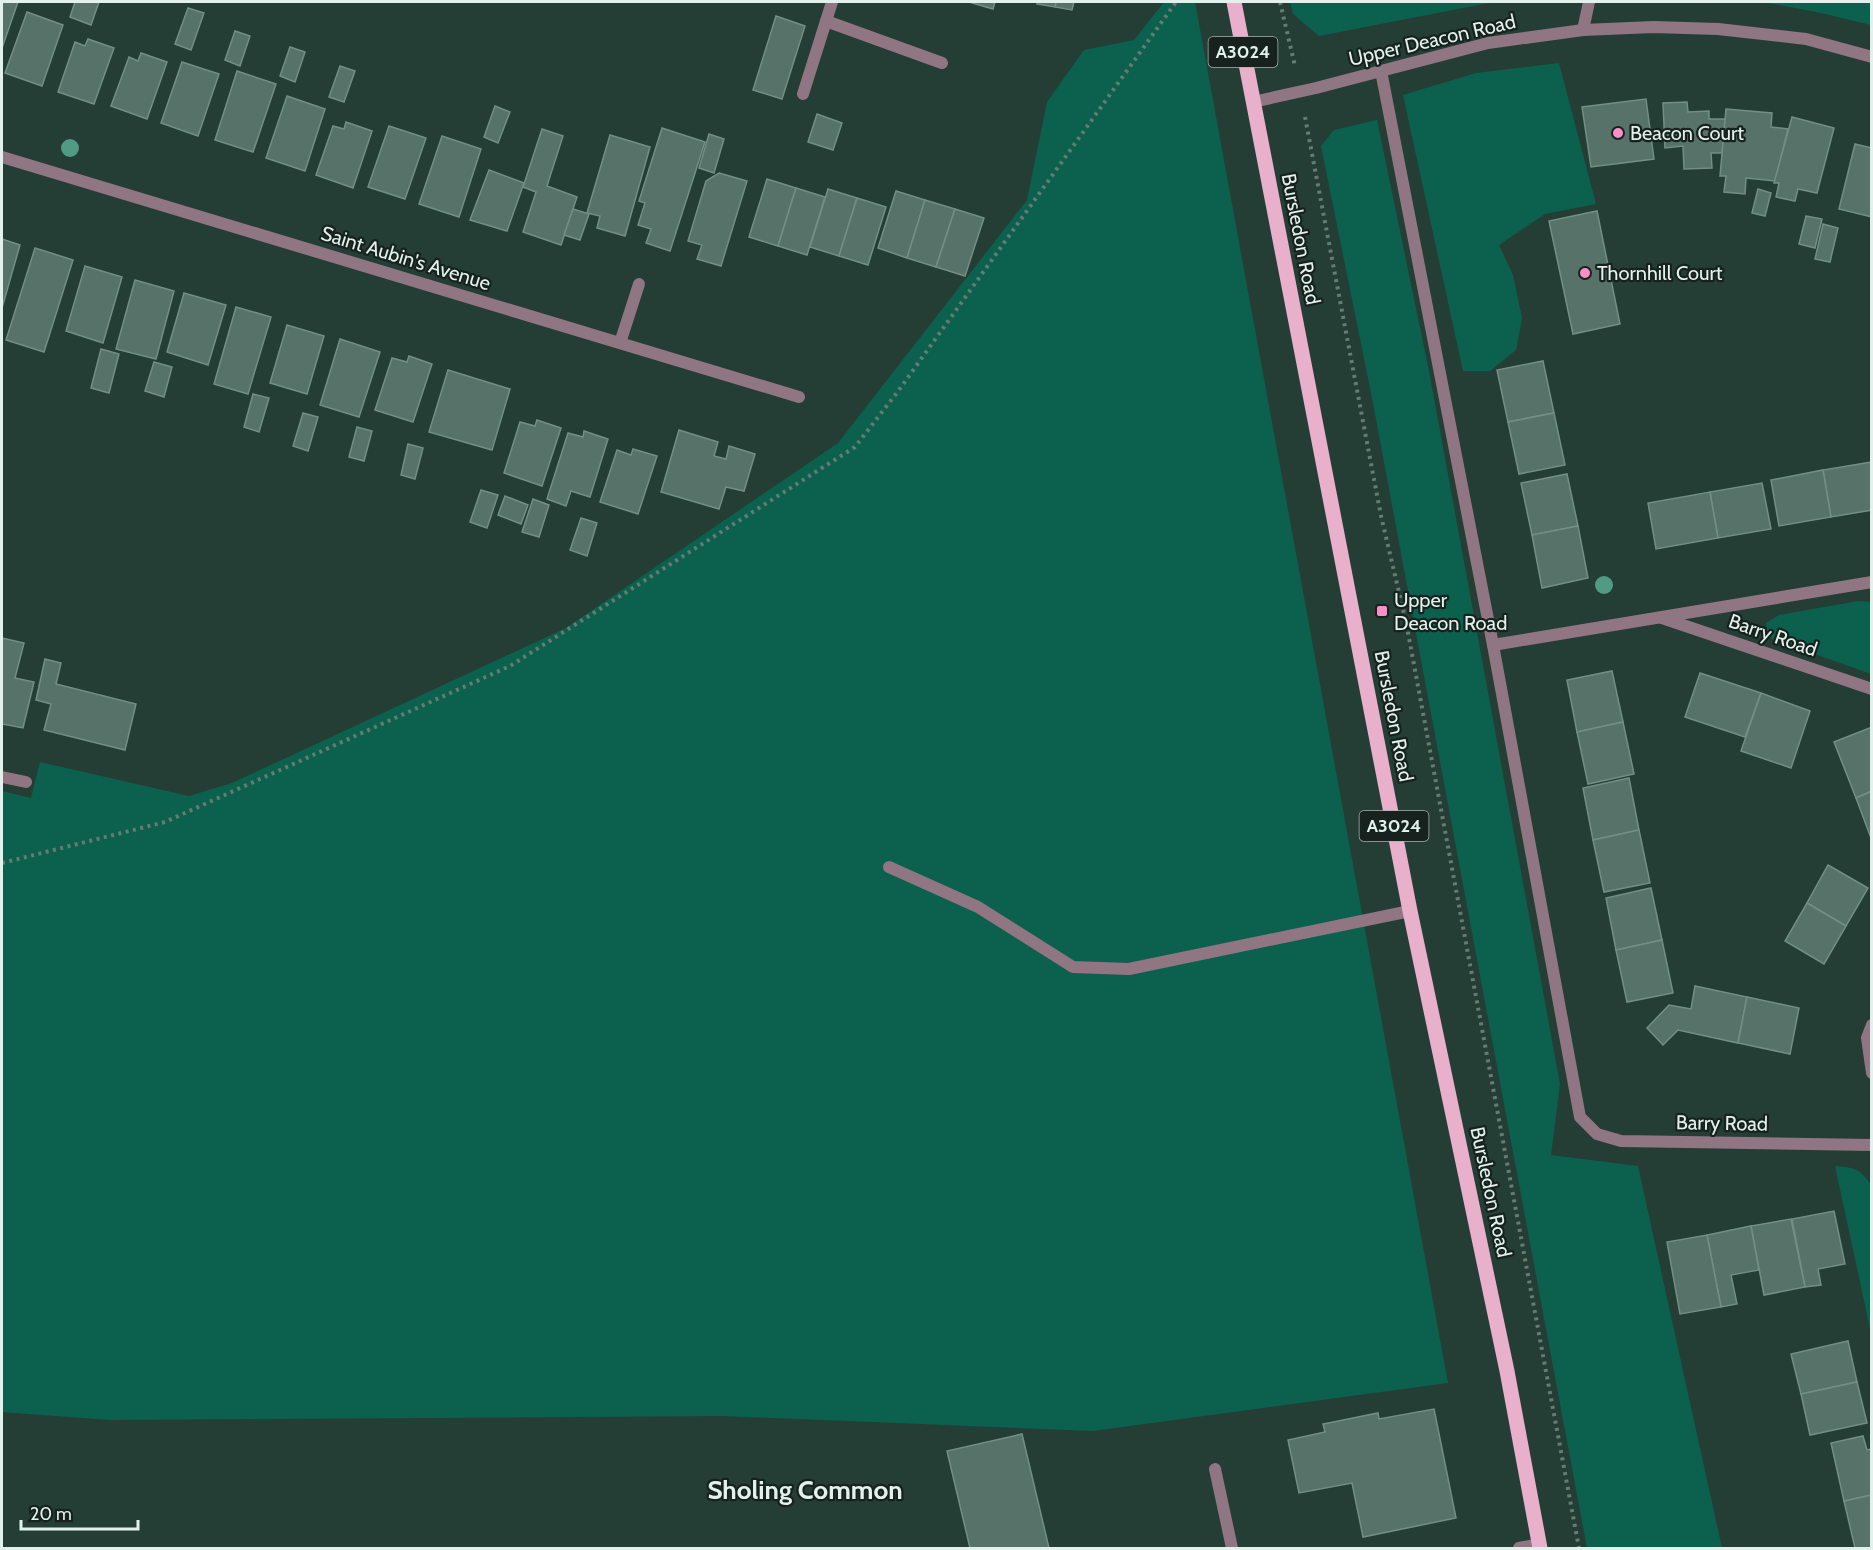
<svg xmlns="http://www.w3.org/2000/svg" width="1873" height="1550" font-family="Cabin,sans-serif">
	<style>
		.green { fill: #0b614d }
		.building { fill: #577269; stroke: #738f85; stroke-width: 1.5 }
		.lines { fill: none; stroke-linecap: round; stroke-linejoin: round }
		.path { stroke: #657b73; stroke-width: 4; stroke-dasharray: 3 4.5; stroke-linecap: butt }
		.service { stroke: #907582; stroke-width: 12 }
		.minor { stroke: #907582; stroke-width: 12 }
		.tertiary { stroke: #907582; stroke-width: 12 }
		.primary { stroke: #e8b0cb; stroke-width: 15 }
		.tree { fill: #519b84 }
		.poi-dot { fill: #fa8fc7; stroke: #17221e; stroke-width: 2 }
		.labels { text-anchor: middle; stroke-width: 4.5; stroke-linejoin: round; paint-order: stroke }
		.shield { fill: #17221e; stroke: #a5b3ae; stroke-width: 1.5 }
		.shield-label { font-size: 18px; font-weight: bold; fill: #e2f1eb }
		.street-label { font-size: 20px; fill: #e2f1eb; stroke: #17221e }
		.poi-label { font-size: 20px; fill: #e2f1eb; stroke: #17221e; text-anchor: start }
		.district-label { font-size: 26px; font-weight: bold; fill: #e2f1eb; stroke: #17221e }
	</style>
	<rect width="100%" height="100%" fill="#243e35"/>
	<g class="green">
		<polygon points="1164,2 1195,2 1448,1383 1093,1431 722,1416 110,1420 2,1412 2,791 31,798 40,762 189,796 232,783 566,628 838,443 1027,200 1047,102 1084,50 1134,40"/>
		<polygon points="1290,2 1494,2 1319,36 1293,14"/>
		<polygon points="1763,2 1871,2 1871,25 1821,13"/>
		<polygon points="1559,63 1596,204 1545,214 1499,245 1513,275 1522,318 1516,350 1490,371 1463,371 1403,95 1476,73"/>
		<polygon points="1377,120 1429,371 1560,1084 1551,1155 1638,1166 1722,1548 1587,1548 1373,403 1321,146 1334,130"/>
		<polygon points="1858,601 1871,602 1871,674 1772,639 1767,631 1766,623 1779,615"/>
		<path d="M 1835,1166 C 1853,1167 1861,1169 1871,1185 L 1871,1333 Z"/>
	</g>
	<g class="building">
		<polygon points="2,2 18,2 2,48"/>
		<polygon points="75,2 99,2 91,25 70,17"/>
		<polygon points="969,2 995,2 993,9"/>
		<polygon points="1038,2 1056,2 1055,7 1037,4"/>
		<polygon points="1056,2 1074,2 1072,10 1055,7"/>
		<polygon points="188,8 204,13 191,50 175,44"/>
		<polygon points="27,12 63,25 42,86 5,73"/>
		<polygon points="776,16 805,26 782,99 753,90"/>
		<polygon points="235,31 250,36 240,66 225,60"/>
		<polygon points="88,39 114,48 94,104 58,92 75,42 85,46"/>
		<polygon points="290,47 305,52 295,82 280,76"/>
		<polygon points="141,53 167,62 147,119 111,106 129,57 138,61"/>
		<polygon points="182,62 219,74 198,136 161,123"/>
		<polygon points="340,66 355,71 344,102 329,97"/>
		<polygon points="237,71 276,84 253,152 215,140"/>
		<polygon points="287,96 325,109 305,171 266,158"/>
		<polygon points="1646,99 1654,159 1591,167 1582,107"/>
		<polygon points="1687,102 1688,112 1709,111 1709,119 1725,119 1722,153 1711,153 1712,168 1684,169 1683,146 1665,148 1663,103"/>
		<polygon points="495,106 510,112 498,143 484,137"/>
		<polygon points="1726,109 1772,113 1771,127 1788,129 1775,181 1746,178 1745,194 1724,192 1726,176 1720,176"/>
		<polygon points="817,114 842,123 833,150 808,142"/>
		<polygon points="1792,117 1834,128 1817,193 1798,189 1795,201 1776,197 1779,183 1774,183"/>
		<polygon points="346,122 372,131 353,188 316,175 333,126 344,129"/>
		<polygon points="389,126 426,138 405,199 368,187"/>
		<polygon points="662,128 705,142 670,251 646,243 651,229 638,225 645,203 639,201"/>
		<polygon points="542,129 563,136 547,186 577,197 561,245 523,232 536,192 523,187"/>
		<polygon points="709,134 724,139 714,173 699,168"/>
		<polygon points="610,135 650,147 625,236 597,228 600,216 587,213"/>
		<polygon points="442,136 481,149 459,217 419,204"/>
		<polygon points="1855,144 1872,148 1872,217 1839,209"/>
		<polygon points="489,170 524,183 507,231 470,220"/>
		<polygon points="719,173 747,181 721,266 697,259 702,245 688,241 706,181"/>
		<polygon points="767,179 796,188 778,246 749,237"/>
		<polygon points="796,188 825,197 807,255 778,246"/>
		<polygon points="828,189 857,198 839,256 810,247"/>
		<polygon points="1758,189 1771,193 1765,216 1752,213"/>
		<polygon points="896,191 925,200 907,258 878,248"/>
		<polygon points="857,198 886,207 868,265 839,256"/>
		<polygon points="925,200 955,209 936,267 907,258"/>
		<polygon points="573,209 589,214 580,240 564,235"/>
		<polygon points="955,209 984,218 965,276 936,267"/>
		<polygon points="1597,211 1620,324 1573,334 1549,221"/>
		<polygon points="1806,216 1822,219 1815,248 1799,244"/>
		<polygon points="1823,224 1838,228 1830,262 1815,259"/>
		<polygon points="2,239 20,245 2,308"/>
		<polygon points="35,248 73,260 44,352 6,340"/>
		<polygon points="85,266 122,277 103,343 66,331"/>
		<polygon points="135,280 174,291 156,359 116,349"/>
		<polygon points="184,293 226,305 208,365 167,352"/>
		<polygon points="236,307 271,317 248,394 214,384"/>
		<polygon points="287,325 324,336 307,394 270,383"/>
		<polygon points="340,339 380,352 359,417 320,405"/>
		<polygon points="101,349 119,354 109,393 91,388"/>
		<polygon points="409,356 432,364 413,422 375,410 392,358 407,362"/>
		<polygon points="1543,361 1554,413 1508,422 1497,370"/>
		<polygon points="154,362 172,367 164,397 145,391"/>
		<polygon points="448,370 510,389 492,450 429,432"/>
		<polygon points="253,394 269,398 259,432 244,427"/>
		<polygon points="303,413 318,417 308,451 293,446"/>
		<polygon points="1554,413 1565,465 1519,474 1508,422"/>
		<polygon points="537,420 561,428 542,486 504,473 520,422 535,426"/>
		<polygon points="357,427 372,431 364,461 349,457"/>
		<polygon points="679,430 718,442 714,456 726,459 729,446 755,454 744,491 726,487 719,509 661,492"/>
		<polygon points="584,431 608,439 590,497 571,491 566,506 547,499 568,433 583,437"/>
		<polygon points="408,444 423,448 415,479 401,475"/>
		<polygon points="633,449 657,456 638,514 600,502 617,450 631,455"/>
		<polygon points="1872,462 1872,510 1831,517 1823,470"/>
		<polygon points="1823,470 1831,517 1779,526 1771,480"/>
		<polygon points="1567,474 1578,526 1532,535 1521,483"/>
		<polygon points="1762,483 1771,529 1718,538 1710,492"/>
		<polygon points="481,490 498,495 487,528 470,522"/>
		<polygon points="1710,492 1718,538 1656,549 1648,503"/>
		<polygon points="505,496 528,505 521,524 498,515"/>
		<polygon points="533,499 549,505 539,537 522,532"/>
		<polygon points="581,518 597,523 587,556 570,550"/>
		<polygon points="1578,526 1588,578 1542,588 1532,535"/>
		<polygon points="2,638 24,643 15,678 34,682 23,728 2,724"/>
		<polygon points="45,659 61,663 56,684 136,704 125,750 44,730 51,704 36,700"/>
		<polygon points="1612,671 1623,722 1577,732 1567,680"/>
		<polygon points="1700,673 1761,693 1745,737 1685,717"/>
		<polygon points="1761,693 1810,711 1791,768 1741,751"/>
		<polygon points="1623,722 1634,774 1588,784 1577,732"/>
		<polygon points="1872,727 1872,791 1856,798 1834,742"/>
		<polygon points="1629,778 1639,830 1593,840 1583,788"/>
		<polygon points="1872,791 1872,838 1871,838 1856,798"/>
		<polygon points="1639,830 1650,883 1604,892 1593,840"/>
		<polygon points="1828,865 1868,888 1846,926 1807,903"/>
		<polygon points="1651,888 1662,940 1616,950 1606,898"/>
		<polygon points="1807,903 1846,926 1824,964 1785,941"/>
		<polygon points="1662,940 1673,993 1627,1002 1616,950"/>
		<polygon points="1695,986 1747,997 1738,1043 1678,1030 1663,1045 1647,1028 1669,1005 1691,1009"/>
		<polygon points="1747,997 1799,1008 1790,1054 1738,1043"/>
		<polygon points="1834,1211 1845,1264 1818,1269 1821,1285 1805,1287 1792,1219"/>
		<polygon points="1791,1219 1805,1287 1764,1295 1751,1226"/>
		<polygon points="1751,1226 1759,1270 1731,1275 1737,1304 1721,1307 1707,1235"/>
		<polygon points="1707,1235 1721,1307 1680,1314 1667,1242"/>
		<polygon points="1848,1341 1857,1382 1801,1394 1791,1354"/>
		<polygon points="1857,1382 1867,1423 1810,1435 1801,1394"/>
		<polygon points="1434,1409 1456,1518 1363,1537 1352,1483 1299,1493 1288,1440 1325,1432 1323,1424 1378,1413 1379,1419"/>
		<polygon points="1022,1434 1049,1548 970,1548 947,1451"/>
		<polygon points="1863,1436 1867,1450 1872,1449 1872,1495 1844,1501 1831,1443"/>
		<polygon points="1872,1495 1872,1548 1855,1548 1844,1501"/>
	</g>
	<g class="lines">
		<g class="path">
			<polyline points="1280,2 1295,66"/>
			<polyline points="1305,117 1381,516 1406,622 1579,1548"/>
			<polyline points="2,863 165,822 510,666 855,447 899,390 1176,2"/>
		</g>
		<g class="service">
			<polyline points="826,21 942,63"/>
			<polyline points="1583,30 1589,2"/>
			<polyline points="803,94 832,2"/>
			<polyline points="889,867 978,907 1073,967 1129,969 1410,911"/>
		</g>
		<g class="minor">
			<polyline points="1381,71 1493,645 1580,1117 1597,1134 1621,1141 1872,1145"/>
			<polyline points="2,157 799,397"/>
			<polyline points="620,343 639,284"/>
			<polyline points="1662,618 1872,689"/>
			<polyline points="1493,645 1872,582"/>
			<polyline points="2,777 26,782"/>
			<polyline points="1872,1025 1867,1038 1872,1073"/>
			<polyline points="1215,1469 1232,1548"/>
			<polyline points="1519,1548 1540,1544"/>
		</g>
		<polyline class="tertiary" points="1253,102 1316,88 1488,43 1583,30 1653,27 1718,29 1806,39 1872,57"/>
		<polyline class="primary" points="1234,2 1410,911 1507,1371 1540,1548"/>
	</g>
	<g class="tree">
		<circle cx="70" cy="148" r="9"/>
		<circle cx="1604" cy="585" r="9"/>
	</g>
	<g class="poi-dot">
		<circle cx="1618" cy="133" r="6"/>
		<circle cx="1585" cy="273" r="6"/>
		<rect x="1376" y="605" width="12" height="12" rx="3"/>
	</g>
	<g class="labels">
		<g class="shield">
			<rect x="1208.5" y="37" width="69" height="30" rx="4.5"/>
			<rect x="1359.5" y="811" width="69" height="30" rx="4.5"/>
		</g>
		<g class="shield-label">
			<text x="1243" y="58">A3024</text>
			<text x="1394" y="832">A3024</text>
		</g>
		<g class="street-label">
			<text transform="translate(1432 40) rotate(-13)" y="7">Upper Deacon Road</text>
			<text transform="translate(1301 239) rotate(79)" y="7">Bursledon Road</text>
			<text transform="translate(406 258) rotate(17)" y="7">Saint Aubin's Avenue</text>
			<text transform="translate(1773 635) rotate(19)" y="7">Barry Road</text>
			<text transform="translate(1394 716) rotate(79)" y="7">Bursledon Road</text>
			<text transform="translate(1722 1123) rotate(1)" y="7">Barry Road</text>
			<text transform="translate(1491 1192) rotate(78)" y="7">Bursledon Road</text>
		</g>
		<g class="poi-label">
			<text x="1630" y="140">Beacon Court</text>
			<text x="1597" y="280">Thornhill Court</text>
			<text x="1394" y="607">Upper<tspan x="1394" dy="23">Deacon Road</tspan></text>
		</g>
		<g class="district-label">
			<text x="805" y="1499">Sholing Common</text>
		</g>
	</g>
	<rect width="1873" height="1550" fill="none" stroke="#e2f1eb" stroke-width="6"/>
	<path d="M21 1520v9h117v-9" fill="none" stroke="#e2f1eb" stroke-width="3"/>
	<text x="30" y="1520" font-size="18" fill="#e2f1eb" stroke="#17221e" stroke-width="4.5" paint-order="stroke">20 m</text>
</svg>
